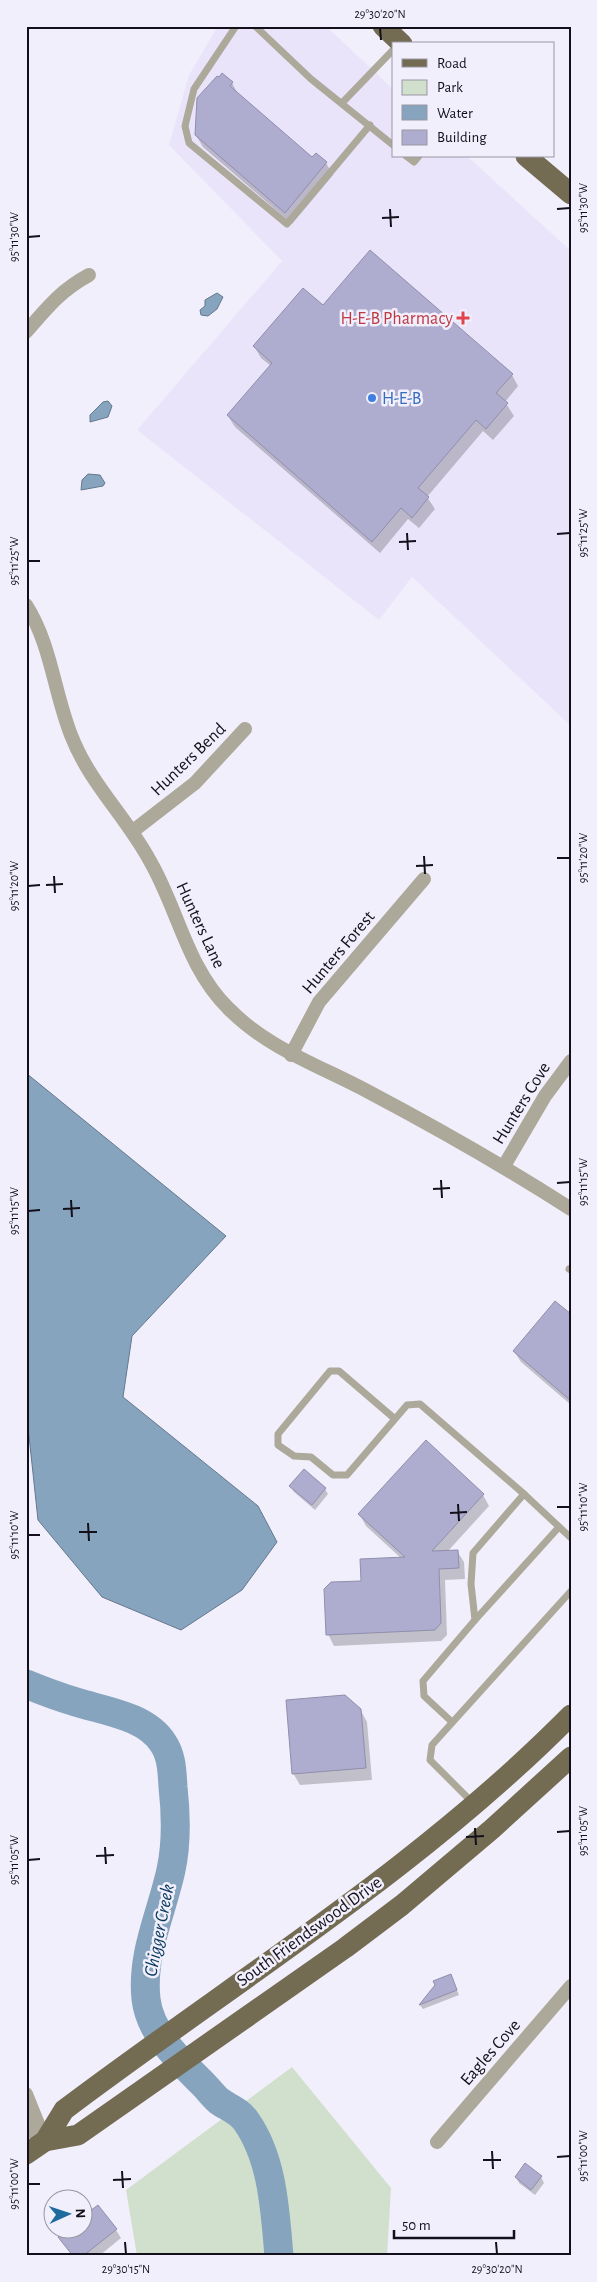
<svg xmlns="http://www.w3.org/2000/svg" width="597" height="2282" font-family="'Alegreya Sans',sans-serif">
	<style>
		.built { fill: #eae4fb }
		.green { fill: #d0e0cc }
		.water { fill: #87a4be; stroke: #64788d }
		.shadow { fill: #0003 }
		.lines { fill: none; stroke-linecap: round; stroke-linejoin: round }
		.river { stroke: #87a4be; stroke-width: 29 }
		.building { fill: #aeadd0; stroke: #8f8eac }
		.service { stroke: #aca89a; stroke-width: 7 }
		.minor { stroke: #aca89a; stroke-width: 14 }
		.primary { stroke: #736c53; stroke-width: 21 }
		.ticks { fill: none; stroke: #13101b; stroke-width: 2 }
		.health-dot { fill: #e0444e; stroke: #f2effc; stroke-width: 2 }
		.shop-dot { fill: #3f7fe0; stroke: #f2effc; stroke-width: 2 }
		.labels { text-anchor: middle; stroke-width: 5; stroke-linejoin: round; paint-order: stroke }
		.health-label { font-size: 18px; fill: #be3a42; stroke: #f2effc; text-anchor: end }
		.shop-label { font-size: 18px; fill: #366cbe; stroke: #f2effc; text-anchor: start }
		.street-label { font-size: 18px; fill: #13101b; stroke: #f2effc }
		.water-label { font-size: 19px; font-style: italic; fill: #05385b; stroke: #f2effc }
		.neatline { fill: none; stroke: #13101b; stroke-width: 2 }
		.ticks-label { font-size: 12px; text-anchor: middle; fill: #13101b }
	</style>
	<rect width="100%" height="100%" fill="#f2effc"/>
	<polygon class="built" points="218,26 326,26 393,89 393,156 467,156 571,251 571,726 412,577 379,620 137,430 282,261 169,145 189,75"/>
	<polygon class="green" points="292,2067 391,2188 387,2256 137,2256 126,2190"/>
	<g class="water">
		<polygon points="217,293 223,297 217,309 208,316 201,315 200,310 205,306 205,300"/>
		<polygon points="108,401 112,406 108,417 90,422 90,415 103,402"/>
		<polygon points="88,474 100,475 105,483 103,486 81,490 82,480"/>
		<polygon points="26,1073 226,1236 132,1336 123,1397 258,1506 277,1542 242,1590 181,1630 102,1597 38,1520 26,1408"/>
	</g>
	<g class="shadow">
		<polygon points="232,83 239,96 312,159 316,155 326,163 333,175 292,224 203,147 196,135"/>
		<polygon points="323,307 512,375 518,386 505,402 514,416 493,440 483,431 427,497 435,509 419,528 408,519 380,553 235,427 228,416 271,366 261,358 254,346"/>
		<polygon points="571,1316 571,1405 521,1362 514,1351"/>
		<polygon points="290,1486 325,1489 328,1494 315,1510 294,1492"/>
		<polygon points="483,1495 489,1506 448,1551 457,1551 464,1562 465,1579 445,1580 447,1635 441,1641 334,1646 328,1634 362,1582 402,1559 366,1526 360,1515"/>
		<polygon points="360,1709 367,1722 372,1780 300,1785 293,1773"/>
		<polygon points="453,1981 459,1995 423,2009 420,2005 436,1985"/>
		<polygon points="526,2165 541,2177 544,2183 535,2195 519,2183 516,2177"/>
		<polygon points="69,2230 116,2230 121,2238 99,2256 72,2256 60,2237"/>
	</g>
	<g class="lines">
		<path class="river" d="M 26,1684 C 43,1691 59,1697 76,1702 C 105,1711 146,1716 163,1743 C 172,1756 172,1772 173,1787 C 176,1814 177,1842 171,1870 C 162,1912 141,1954 146,1999 C 150,2034 180,2061 204,2085 C 209,2090 213,2096 219,2101 C 229,2108 239,2111 246,2121 C 273,2159 275,2211 279,2256"/>
	</g>
	<g class="building">
		<polygon points="222,73 233,82 230,86 312,157 316,153 327,162 285,213 195,135 197,98 217,76 219,77"/>
		<polygon points="370,250 513,374 496,393 508,403 486,429 476,420 418,488 429,497 412,518 401,508 372,542 227,415 272,363 253,346 303,288 323,305"/>
		<polygon points="555,1301 571,1314 571,1401 513,1351"/>
		<polygon points="426,1440 484,1494 432,1551 458,1550 459,1568 439,1569 441,1623 435,1630 326,1635 324,1589 331,1582 361,1581 360,1559 405,1557 358,1514"/>
		<polygon points="304,1469 326,1488 312,1505 289,1486"/>
		<polygon points="345,1695 361,1709 366,1768 292,1774 286,1700"/>
		<polygon points="451,1974 457,1990 419,2005 435,1985 433,1981"/>
		<polygon points="525,2163 542,2176 531,2190 515,2177"/>
		<polygon points="98,2205 117,2229 83,2256 73,2256 58,2237 67,2230 82,2230 82,2217"/>
	</g>
	<g class="lines">
		<g class="service">
			<polyline points="236,26 194,89 185,126 189,143 287,224 370,125"/>
			<polyline points="255,26 311,79 393,145"/>
			<polyline points="342,103 393,50"/>
			<polyline points="406,156 414,162 419,156"/>
			<polyline points="569,1269 571,1270"/>
			<polyline points="395,1419 339,1371 330,1371 278,1434 278,1445 294,1456 311,1457 333,1475 347,1475 407,1405 420,1404 524,1494 571,1538"/>
			<polyline points="475,1620 559,1527"/>
			<polyline points="452,1722 424,1696 423,1681 475,1620 471,1584 473,1553 524,1494"/>
			<polyline points="473,1803 430,1760 432,1745 571,1591"/>
		</g>
		<g class="minor">
			<path d="M 26,332 C 47,308 61,290 89,275"/>
			<path d="M 26,605 C 51,644 54,692 71,735 C 90,784 125,815 150,861 C 178,909 187,968 228,1008 C 267,1048 318,1065 367,1091 C 437,1128 504,1166 571,1209"/>
			<polyline points="133,831 195,783 245,729"/>
			<polyline points="291,1055 319,1002 424,879"/>
			<polyline points="504,1166 545,1096 571,1061"/>
			<polyline points="26,2094 45,2141"/>
			<polyline points="26,2127 44,2140"/>
			<polyline points="437,2142 571,1986"/>
		</g>
		<g class="primary">
			<polyline points="383,26 402,44"/>
			<polyline points="526,156 571,194"/>
			<polyline points="45,2141 78,2135 345,1948 402,1905 492,1829 571,1757"/>
			<path d="M 26,2154 L 45,2141 L 64,2110 C 235,1981 420,1868 571,1715"/>
		</g>
	</g>
	<path class="ticks" d="M 380,28 L 381,40M 390,209 L 391,227M 557,209 L 570,208M 382,218 L 399,217M 28,237 L 40,236M 407,533 L 408,550M 557,534 L 570,533M 399,542 L 416,541M 28,561 L 40,561M 424,856 L 425,874M 557,858 L 570,858M 416,866 L 433,865M 54,876 L 55,893M 46,885 L 63,884M 28,886 L 40,885M 441,1180 L 442,1198M 557,1183 L 570,1182M 433,1189 L 450,1188M 71,1200 L 72,1217M 63,1209 L 80,1208M 28,1211 L 40,1210M 458,1504 L 459,1521M 557,1507 L 570,1507M 450,1513 L 467,1512M 88,1523 L 89,1541M 79,1532 L 97,1532M 28,1535 L 40,1535M 475,1828 L 476,1845M 557,1832 L 570,1831M 466,1837 L 484,1836M 105,1847 L 106,1864M 96,1856 L 114,1855M 28,1860 L 40,1859M 492,2151 L 493,2169M 557,2157 L 570,2156M 483,2160 L 501,2160M 122,2171 L 123,2188M 113,2180 L 131,2179M 28,2184 L 40,2184M 125,2242 L 126,2254M 496,2242 L 497,2254"/>
	<path class="health-dot" d="M460.5 310.5h5v5h5v5h-5v5h-5v-5h-5v-5h5z"/>
	<circle class="shop-dot" cx="372" cy="398" r="5"/>
	<g class="labels">
		<g class="health-label">
			<text x="453" y="324">H-E-B Pharmacy</text>
		</g>
		<g class="shop-label">
			<text x="382" y="404">H-E-B</text>
		</g>
		<g class="street-label">
			<text transform="translate(188 759) rotate(-44)" y="6">Hunters Bend</text>
			<text transform="translate(201 925) rotate(65)" y="6">Hunters Lane</text>
			<text transform="translate(338 952) rotate(-50)" y="6">Hunters Forest</text>
			<text transform="translate(521 1103) rotate(-58)" y="6">Hunters Cove</text>
			<text transform="translate(309 1931) rotate(-36)" y="6">South Friendswood Drive</text>
			<text transform="translate(490 2052) rotate(-49)" y="6">Eagles Cove</text>
		</g>
		<g class="water-label">
			<text transform="translate(158 1930) rotate(-79)" y="7">Chigger Creek</text>
		</g>
	</g>
	<rect width="597" height="2282" fill="none" stroke="#f2effc" stroke-width="55"/>
	<rect x="392" y="42" width="162" height="115" fill="#f2effc" stroke="#9996a2"/>
	<rect x="402" y="59" width="25" height="8" fill="#736c53" stroke="#9996a2"/>
	<text x="437" y="68" font-size="15" fill="#13101b">Road</text>
	<rect x="402" y="80" width="25" height="15" fill="#d0e0cc" stroke="#9996a2"/>
	<text x="437" y="92" font-size="15" fill="#13101b">Park</text>
	<rect x="402" y="105" width="25" height="15" fill="#87a4be" stroke="#9996a2"/>
	<text x="437" y="118" font-size="15" fill="#13101b">Water</text>
	<rect x="402" y="130" width="25" height="15" fill="#aeadd0" stroke="#9996a2"/>
	<text x="437" y="142" font-size="15" fill="#13101b">Building</text>
	<g transform="translate(68 2214) rotate(87)"><circle r="24" fill="#f2effc" stroke="#9996a2"/>
	<path d="M0-4L9 19L0 12L-9 19Z" fill="#1e6b9e"/>
	<text y="-8" font-size="14" font-weight="bold" text-anchor="middle" fill="#13101b">N</text>
	</g>
	<path d="M394 2230v8h120v-8" fill="none" stroke="#13101b" stroke-width="2.5"/>
	<text x="402" y="2230" font-size="15" fill="#13101b" stroke="#f2effc" stroke-width="4" paint-order="stroke">50 m</text>
	<rect x="28" y="28" width="542" height="2226" class="neatline"/>
	<g class="ticks-label">
		<text x="380" y="18">29°30'20"N</text>
		<text transform="translate(583 208) rotate(-90)" y="4">95°11'30"W</text>
		<text transform="translate(14 237) rotate(-90)" y="4">95°11'30"W</text>
		<text transform="translate(583 533) rotate(-90)" y="4">95°11'25"W</text>
		<text transform="translate(14 561) rotate(-90)" y="4">95°11'25"W</text>
		<text transform="translate(583 858) rotate(-90)" y="4">95°11'20"W</text>
		<text transform="translate(14 886) rotate(-90)" y="4">95°11'20"W</text>
		<text transform="translate(583 1182) rotate(-90)" y="4">95°11'15"W</text>
		<text transform="translate(14 1211) rotate(-90)" y="4">95°11'15"W</text>
		<text transform="translate(583 1507) rotate(-90)" y="4">95°11'10"W</text>
		<text transform="translate(14 1535) rotate(-90)" y="4">95°11'10"W</text>
		<text transform="translate(583 1831) rotate(-90)" y="4">95°11'05"W</text>
		<text transform="translate(14 1860) rotate(-90)" y="4">95°11'05"W</text>
		<text transform="translate(583 2156) rotate(-90)" y="4">95°11'00"W</text>
		<text transform="translate(14 2184) rotate(-90)" y="4">95°11'00"W</text>
		<text x="126" y="2273">29°30'15"N</text>
		<text x="497" y="2273">29°30'20"N</text>
	</g>
</svg>
